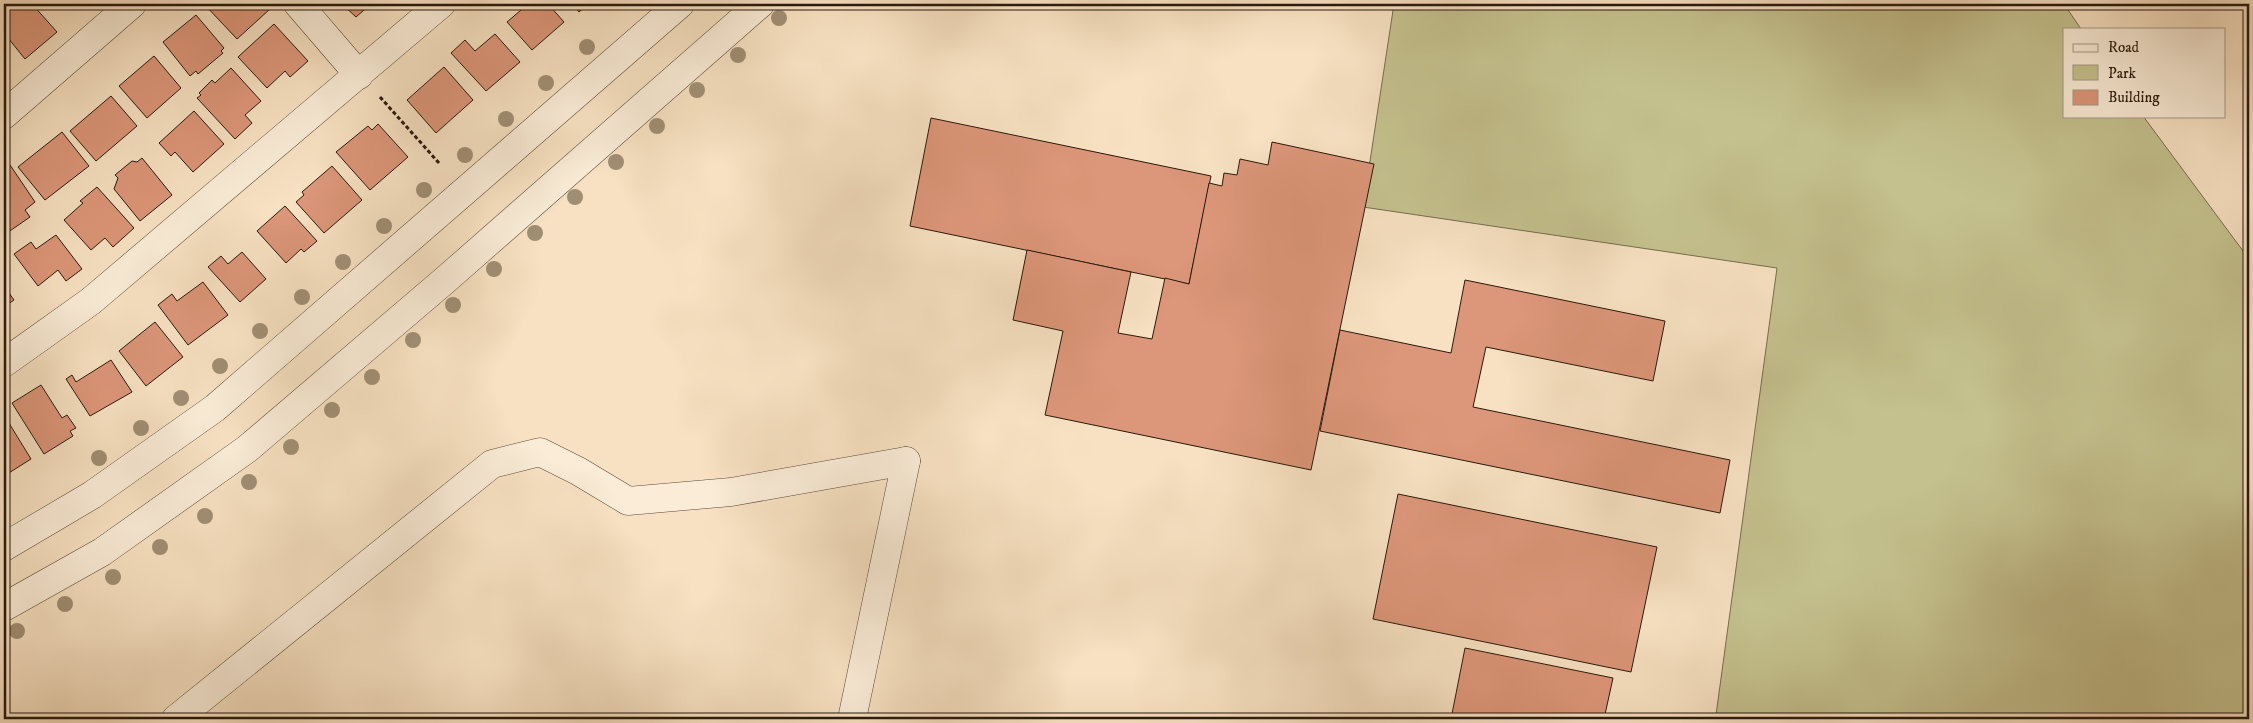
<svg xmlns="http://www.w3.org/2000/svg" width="2253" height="723" font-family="'IM FELL DW Pica',serif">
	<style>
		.green { fill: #c4c18e; stroke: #766d4e }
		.building { fill: #dc9679; stroke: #29190d }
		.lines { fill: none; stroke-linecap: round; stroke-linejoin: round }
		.minor-casing { stroke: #5c4b3a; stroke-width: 29 }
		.tertiary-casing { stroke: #5c4b3a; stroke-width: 29 }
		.path { stroke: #29190d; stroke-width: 3; stroke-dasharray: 4 2.5; stroke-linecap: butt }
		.minor { stroke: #faecd7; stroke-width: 28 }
		.tertiary { stroke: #faecd7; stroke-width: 28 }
		.tree { fill: #a08e74 }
	</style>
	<rect width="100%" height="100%" fill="#f7e1c2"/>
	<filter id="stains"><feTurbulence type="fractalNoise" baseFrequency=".004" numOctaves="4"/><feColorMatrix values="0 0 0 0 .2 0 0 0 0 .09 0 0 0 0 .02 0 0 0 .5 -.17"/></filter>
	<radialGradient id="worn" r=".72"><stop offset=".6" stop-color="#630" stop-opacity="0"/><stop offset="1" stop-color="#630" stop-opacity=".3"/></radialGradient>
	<polygon class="green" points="1394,4 2064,4 2081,29 2064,29 2064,116 2143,116 2249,259 2249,719 1709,719 1716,715 1777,268 1363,207"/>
	<g class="building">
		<polygon points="4,4 32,4 57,32 25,59 4,33"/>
		<polygon points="204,4 266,4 270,9 237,39"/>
		<polygon points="342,4 371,4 356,17"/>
		<polygon points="528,4 548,4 564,22 532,50 507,22"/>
		<polygon points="572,4 588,4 579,12"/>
		<polygon points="196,15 224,48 221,51 223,53 198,74 196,71 190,76 163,42"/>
		<polygon points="274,24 308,61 290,77 285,71 267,88 238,57"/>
		<polygon points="495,34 520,62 486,91 451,53 465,40 475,51"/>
		<polygon points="154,56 181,88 147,118 119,86"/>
		<polygon points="444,67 473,100 436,133 407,100"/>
		<polygon points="231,68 261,101 245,115 252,123 235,139 197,98 201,95 199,93 212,80 215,83"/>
		<polygon points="111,96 137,126 96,161 70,131"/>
		<polygon points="194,111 224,144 193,172 175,152 171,156 159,143"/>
		<polygon points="931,118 1211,176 1189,284 910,226"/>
		<polygon points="378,124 408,157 370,190 336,152 368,126 372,130"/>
		<polygon points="62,132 89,166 45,200 18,167"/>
		<polygon points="1272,142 1374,164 1311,470 1045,415 1063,331 1013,320 1027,250 1131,272 1118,333 1152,339 1165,278 1189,284 1209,183 1222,186 1224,173 1237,175 1240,159 1268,165"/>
		<polygon points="142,158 172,195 140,221 114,189 118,178 115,175 132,161 137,162"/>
		<polygon points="10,165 35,202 25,210 30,217 4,235 4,169"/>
		<polygon points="332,166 362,200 324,233 296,202 304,195 302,192"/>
		<polygon points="97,187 134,228 113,247 105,238 91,250 64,220 83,203 80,201"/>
		<polygon points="285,206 317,241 304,252 301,249 286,263 257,231"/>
		<polygon points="56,235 82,269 66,281 58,270 38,286 14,254 31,242 36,249"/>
		<polygon points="242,252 266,279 240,302 208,267 221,256 228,264"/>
		<polygon points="1465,280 1665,321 1653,381 1486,347 1473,407 1730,460 1720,513 1320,431 1340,330 1451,353"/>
		<polygon points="203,282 228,315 188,345 158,305 172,294 177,301"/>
		<polygon points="4,286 14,300 4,307"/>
		<polygon points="155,322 183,357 146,386 119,351"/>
		<polygon points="111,360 132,392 90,416 66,379 72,375 76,382"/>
		<polygon points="41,385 62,418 67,415 76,428 70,431 73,436 44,454 12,403"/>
		<polygon points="4,415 31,459 4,476"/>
		<polygon points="1398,494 1657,547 1631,672 1373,619"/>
		<polygon points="1465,648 1613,678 1604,719 1451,719"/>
	</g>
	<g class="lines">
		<defs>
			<g id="minor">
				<polyline points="298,4 359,75"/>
				<polyline points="4,115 132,4"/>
				<polyline points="4,363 91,301 441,4"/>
				<polyline points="852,719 906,461"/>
			</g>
			<g id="tertiary">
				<polyline points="4,547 92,495 215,408 680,4"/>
				<polyline points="4,607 102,552 247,449 444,281 760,4"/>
				<polyline points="176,719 492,464 540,452 578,471 628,501 731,492 906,461"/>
			</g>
		</defs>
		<use href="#minor" class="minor-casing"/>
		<use href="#tertiary" class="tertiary-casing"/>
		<polyline class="path" points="380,97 439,163"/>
		<use href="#minor" class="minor"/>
		<use href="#tertiary" class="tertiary"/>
	</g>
	<g class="tree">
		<circle cx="779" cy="18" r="8"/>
		<circle cx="587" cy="47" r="8"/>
		<circle cx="738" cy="55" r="8"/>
		<circle cx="546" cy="83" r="8"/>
		<circle cx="697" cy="90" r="8"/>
		<circle cx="506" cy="119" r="8"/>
		<circle cx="657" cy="126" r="8"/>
		<circle cx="465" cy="155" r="8"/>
		<circle cx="616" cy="162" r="8"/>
		<circle cx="424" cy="190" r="8"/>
		<circle cx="575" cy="197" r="8"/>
		<circle cx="384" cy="226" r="8"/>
		<circle cx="535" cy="233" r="8"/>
		<circle cx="343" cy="262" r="8"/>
		<circle cx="494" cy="269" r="8"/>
		<circle cx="302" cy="297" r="8"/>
		<circle cx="453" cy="305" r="8"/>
		<circle cx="260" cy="331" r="8"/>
		<circle cx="413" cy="340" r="8"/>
		<circle cx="220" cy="366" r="8"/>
		<circle cx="372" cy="377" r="8"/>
		<circle cx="181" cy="398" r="8"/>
		<circle cx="332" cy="410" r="8"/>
		<circle cx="141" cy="428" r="8"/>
		<circle cx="291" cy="447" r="8"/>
		<circle cx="99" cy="458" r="8"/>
		<circle cx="249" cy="482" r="8"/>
		<circle cx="205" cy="516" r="8"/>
		<circle cx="160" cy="547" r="8"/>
		<circle cx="113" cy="577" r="8"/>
		<circle cx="65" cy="604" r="8"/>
		<circle cx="17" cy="631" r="8"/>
	</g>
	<rect width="2253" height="723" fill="none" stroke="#f7e1c2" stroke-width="20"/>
	<rect x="5" y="5" width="2243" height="713" fill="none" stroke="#29190d" stroke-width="2.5"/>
	<rect x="10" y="10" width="2233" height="703" fill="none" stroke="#29190d"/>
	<rect x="2063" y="28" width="162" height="90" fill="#faecd7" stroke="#a69886"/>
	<rect x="2073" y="44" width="25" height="8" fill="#faecd7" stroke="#a69886"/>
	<text x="2108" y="52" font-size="15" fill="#29190d">Road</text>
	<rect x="2073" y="65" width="25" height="15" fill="#c4c18e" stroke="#a69886"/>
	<text x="2108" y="78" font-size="15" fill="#29190d">Park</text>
	<rect x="2073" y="90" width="25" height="15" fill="#dc9679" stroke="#a69886"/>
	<text x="2108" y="102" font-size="15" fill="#29190d">Building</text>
	<rect width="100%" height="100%" filter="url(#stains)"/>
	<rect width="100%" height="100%" fill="url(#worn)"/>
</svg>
